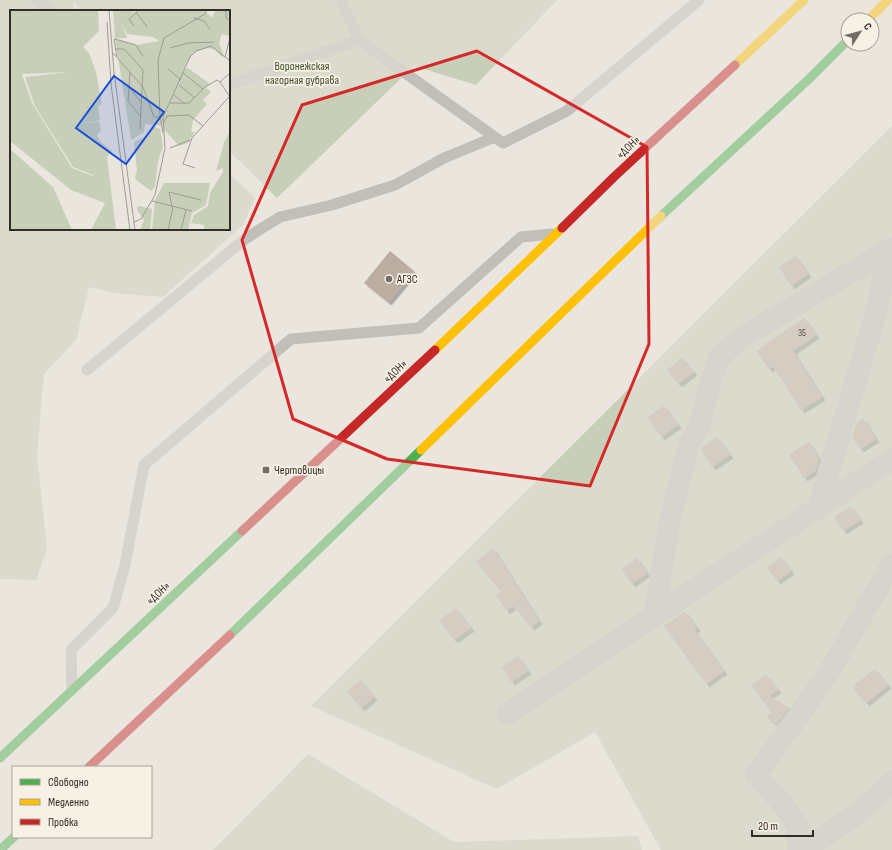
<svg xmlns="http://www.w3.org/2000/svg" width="892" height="850" font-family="'Sofia Sans Condensed',sans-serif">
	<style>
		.green { fill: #c8cfb9 }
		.building { fill: #bcada1; filter: url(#shadow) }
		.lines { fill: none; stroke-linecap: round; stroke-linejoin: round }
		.lane { stroke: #c2beb8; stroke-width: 11 }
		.street { stroke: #c2beb8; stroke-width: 22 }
		.fast { stroke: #4caf50; stroke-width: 9 }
		.slow { stroke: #ffc107; stroke-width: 9 }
		.jam { stroke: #c62828; stroke-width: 9 }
		.marked { fill: none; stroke: #d62828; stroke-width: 3; stroke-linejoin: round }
		.poi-dot { fill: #726d67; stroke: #f7f1e5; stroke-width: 1.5 }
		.labels { text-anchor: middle; stroke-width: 3.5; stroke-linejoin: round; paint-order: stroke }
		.number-label { font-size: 10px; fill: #544c46 }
		.park-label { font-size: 12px; fill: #3e4e2d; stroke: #f7f1e5 }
		.street-label { font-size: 12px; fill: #322c27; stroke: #f7f1e5 }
		.poi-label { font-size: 12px; fill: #322c27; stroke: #f7f1e5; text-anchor: start }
		.inset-road { fill: none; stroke: #a09c95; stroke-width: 1 }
		.view { fill: #1d4ed8; fill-opacity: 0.15; stroke: #1d4ed8; stroke-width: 2 }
		.inset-edge { fill: none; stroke: #322c27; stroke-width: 2 }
	</style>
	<defs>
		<filter id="shadow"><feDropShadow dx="3.5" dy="3.5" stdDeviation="0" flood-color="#0004"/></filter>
	</defs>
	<rect width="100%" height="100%" fill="#eae6de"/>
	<g class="green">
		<polygon points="0,0 557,0 476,85 414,66 277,198 229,151 229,11 82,11 73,2 74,11 11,11 11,229 229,229 229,173 255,198 243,225 163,297 114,293 89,287 76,340 44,374 37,455 47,549 36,580 0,579"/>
		<polygon points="892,126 892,850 661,850 595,732 497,789 311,706"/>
		<polygon points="308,754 454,842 638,836 642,850 213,850"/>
	</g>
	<g class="building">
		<polygon points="390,251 414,271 388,302 364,283"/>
		<polygon points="796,256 808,274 791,286 779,267"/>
		<polygon points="804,318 816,335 793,351 822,397 801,410 773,366 769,369 756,351"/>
		<polygon points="682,358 694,372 678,384 667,370"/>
		<polygon points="664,406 678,425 661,437 647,417"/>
		<polygon points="863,418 876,439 860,449 852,437 857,422"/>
		<polygon points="717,437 730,455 712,467 701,450 702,447"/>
		<polygon points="809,442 819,459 816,470 804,478 789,455"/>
		<polygon points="851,506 860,520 843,531 834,517"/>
		<polygon points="493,548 539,621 531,627 513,606 506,611 496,595 501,592 476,562"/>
		<polygon points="781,557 791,571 777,581 767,567"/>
		<polygon points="637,558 647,573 632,584 621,569"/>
		<polygon points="456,608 471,628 454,640 439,620"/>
		<polygon points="685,611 697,628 694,630 724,671 706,684 664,626"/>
		<polygon points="518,656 528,671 511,682 502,667"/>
		<polygon points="875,669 888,685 866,703 852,687"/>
		<polygon points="766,674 778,690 769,696 789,707 777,724 767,718 771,712 751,685"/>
		<polygon points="361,680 374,697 361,708 347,691"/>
	</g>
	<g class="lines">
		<g class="lane">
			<polyline points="37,0 51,11"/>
			<polyline points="341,0 359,40 503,143 567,111 699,0"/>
			<polyline points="229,85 359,40"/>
			<polyline points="87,370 245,239 280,217 332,205 395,185 444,158 495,137"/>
			<polyline points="72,690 71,650 113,608 125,565 144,465 291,339 419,328 521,237 553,234"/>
		</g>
		<g class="street">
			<polyline points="818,508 878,306 888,251"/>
			<polyline points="654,617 671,515 688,447 700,424 711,380 720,356 742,337 892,248"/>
			<polyline points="508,713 892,459"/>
			<polyline points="798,850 798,826 783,804 756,775 826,677 892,564"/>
			<polyline points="800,850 824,837 872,802 892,781"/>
		</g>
		<g class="fast">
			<polyline points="661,216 809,79 848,40"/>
			<polyline points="230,635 421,450"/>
			<polyline points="0,758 242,531"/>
			<polyline points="0,850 14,837"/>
		</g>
		<g class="slow">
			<polyline points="868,20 888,0"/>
			<polyline points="735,65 804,0"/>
			<polyline points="435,350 562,228"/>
			<polyline points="421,450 661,216"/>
		</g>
		<g class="jam">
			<polyline points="562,228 615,176 735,65"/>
			<polyline points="242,531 435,350"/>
			<polyline points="89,767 230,635"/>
		</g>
	</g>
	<path d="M0 0H892V850H0ZM 477,51 L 647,147 L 649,344 L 590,486 L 387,459 L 293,419 L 242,240 L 302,105 Z" fill="#eae6de" fill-opacity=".55" fill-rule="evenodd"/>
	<path class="marked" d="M 477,51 L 647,147 L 649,344 L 590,486 L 387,459 L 293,419 L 242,240 L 302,105 Z"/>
	<g class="poi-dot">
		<circle cx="389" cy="279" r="4"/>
		<rect x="262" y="466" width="8" height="8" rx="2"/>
	</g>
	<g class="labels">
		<g class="number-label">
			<text x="802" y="336">35</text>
		</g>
		<g class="park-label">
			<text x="302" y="70">Воронежская<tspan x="302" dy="14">нагорная дубрава</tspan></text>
		</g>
		<g class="street-label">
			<text transform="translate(628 147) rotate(-43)" y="4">«ДОН»</text>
			<text transform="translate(395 371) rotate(-43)" y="4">«ДОН»</text>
			<text transform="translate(158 593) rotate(-43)" y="4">«ДОН»</text>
		</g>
		<g class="poi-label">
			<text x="397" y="283">АГЗС</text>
			<text x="274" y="474">Чертовицы</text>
		</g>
	</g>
	<g transform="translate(10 10)">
		<rect width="220" height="220" fill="#eae6de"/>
		<path d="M 0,0 L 88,0 L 89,21 L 73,37 L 79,43 L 86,62 L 92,94 L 88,97 L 90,110 L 70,114 L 89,111 L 91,121 L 87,125 L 90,131 L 102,141 L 97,147 L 106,220 L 81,220 L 95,193 L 61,180 L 0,131 ZM 58,62 L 15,67 L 25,96 L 63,157 L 83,165 L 87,160 L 83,166 L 62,158 L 22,93 L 12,64 ZM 103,0 L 125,0 L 118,8 L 127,0 L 194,0 L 202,8 L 206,0 L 220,0 L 220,31 L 219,26 L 212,24 L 209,33 L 214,46 L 212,47 L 204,39 L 197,38 L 183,43 L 173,61 L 178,58 L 200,74 L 196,78 L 201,82 L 193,90 L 197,94 L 183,110 L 181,122 L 185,122 L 178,133 L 169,136 L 151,116 L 135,114 L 134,122 L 121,130 L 105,28 ZM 112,13 L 117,24 L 143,27 L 149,31 L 126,35 L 106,28 L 117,28 ZM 143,116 L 150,119 L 153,136 L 148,151 L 145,177 L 141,181 L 125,169 L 127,160 L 124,132 L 135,127 ZM 220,122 L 220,220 L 194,220 L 194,215 L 181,213 L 184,205 L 198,196 L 200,183 L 213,162 L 213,158 L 206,161 L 215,130 ZM 0,139 L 43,177 L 62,220 L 0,220 ZM 154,173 L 200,173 L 196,195 L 182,203 L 178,220 L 142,220 L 145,190 ZM 128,196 L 142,199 L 140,220 L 130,220 L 134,210 L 127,200 Z" fill="#c8cfb9" fill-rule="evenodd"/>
		<path class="inset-road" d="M 99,0 L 104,62 L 125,220M 216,0 L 216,8 L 220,11M 126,2 L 137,17M 184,8 L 194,11 L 200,19M 97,12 L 101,74 L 120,220M 124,16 L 119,9 L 129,0M 160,38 L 178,33 L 204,32M 105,39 L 114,39 L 133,60 L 130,119M 103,43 L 133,77 L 144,107 L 150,107 L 153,123M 107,47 L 104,29 L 126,35 L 133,46M 215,47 L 220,28M 158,59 L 171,70M 120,62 L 118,91 L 130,106M 173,63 L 193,79M 210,72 L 220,87M 210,72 L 220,63M 169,75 L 184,87M 119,77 L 131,92M 164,85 L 175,94M 160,93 L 179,93 L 195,77 L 207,70 L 210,72M 150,107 L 148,50 L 154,28 L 195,4 L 197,0M 153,114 L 157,106 L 179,105 L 193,116M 160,138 L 180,130M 185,158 L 173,154 L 182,128 L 219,87M 142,191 L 182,201M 162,197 L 159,182 L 191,190M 124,212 L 131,209 L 145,185 L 155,138 L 153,107 L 180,47 L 186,41 L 201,36 L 220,51M 158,220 L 163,197M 171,220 L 176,200"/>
		<path class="view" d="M 104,66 L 154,102 L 116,154 L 66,118 Z"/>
		<rect width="220" height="220" class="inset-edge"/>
	</g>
	<rect x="12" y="766" width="140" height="72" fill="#f7f1e5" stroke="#a8a299"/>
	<rect x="20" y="779" width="20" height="6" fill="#4caf50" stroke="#a8a299"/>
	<text x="48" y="786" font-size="12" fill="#322c27">Свободно</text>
	<rect x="20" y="799" width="20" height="6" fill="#ffc107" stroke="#a8a299"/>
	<text x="48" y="806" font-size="12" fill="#322c27">Медленно</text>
	<rect x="20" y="819" width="20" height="6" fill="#c62828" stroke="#a8a299"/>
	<text x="48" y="826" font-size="12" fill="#322c27">Пробка</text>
	<g transform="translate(860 32) rotate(54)"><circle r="19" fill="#f7f1e5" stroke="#a8a299"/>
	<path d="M0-3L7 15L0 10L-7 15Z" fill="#726d67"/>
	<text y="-6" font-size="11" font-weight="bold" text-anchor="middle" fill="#322c27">С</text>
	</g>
	<path d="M752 830v6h61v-6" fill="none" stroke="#322c27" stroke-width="2"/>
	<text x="758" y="830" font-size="12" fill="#322c27" stroke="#f7f1e5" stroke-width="3" paint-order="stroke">20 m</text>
</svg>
